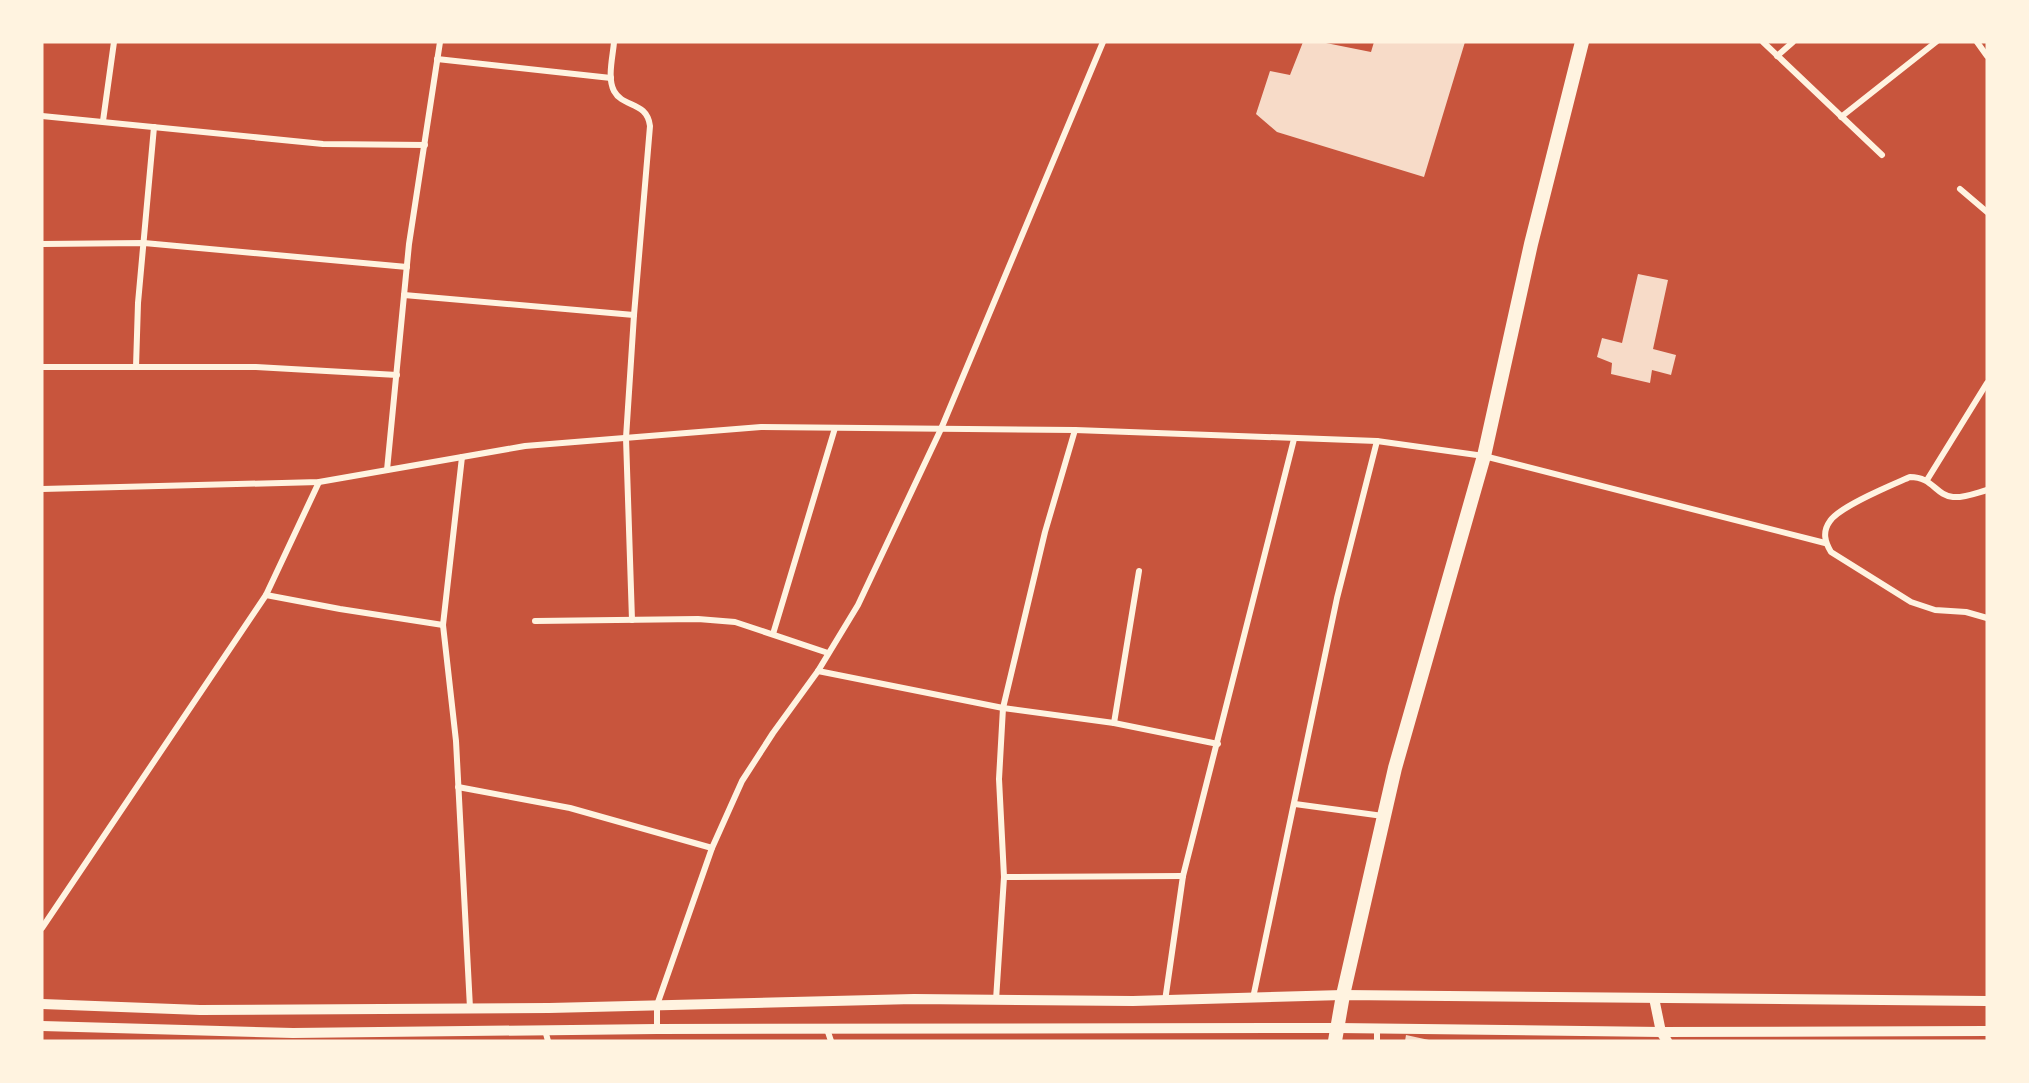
<svg xmlns="http://www.w3.org/2000/svg" width="2029" height="1083" font-family="'Roboto Serif',serif">
	<style>
		.building { fill: #f7dbc8 }
		.lines { fill: none; stroke-linecap: round; stroke-linejoin: round }
		.minor { stroke: #fff3e0; stroke-width: 6 }
		.tertiary { stroke: #fff3e0; stroke-width: 10 }
		.primary { stroke: #fff3e0; stroke-width: 14 }
	</style>
	<rect width="100%" height="100%" fill="#c8553d"/>
	<g class="building">
		<polygon points="1303,42 1321,42 1371,52 1374,42 1465,42 1424,177 1277,132 1256,114 1270,71 1290,75"/>
		<polygon points="1638,274 1668,280 1653,349 1676,355 1671,375 1652,370 1650,383 1611,374 1612,363 1597,357 1602,338 1622,343"/>
		<polygon points="1406,1035 1429,1040 1429,1041 1405,1041"/>
	</g>
	<g class="lines">
		<g class="minor">
			<path d="M 614,42 C 613,56 607,78 614,91 C 623,108 647,101 650,126 L 634,315 L 626,438 L 632,620"/>
			<polyline points="1763,42 1882,155"/>
			<polyline points="1977,42 1987,56"/>
			<polyline points="1777,56 1793,42"/>
			<polyline points="437,59 611,78"/>
			<polyline points="42,116 323,144 425,145"/>
			<polyline points="1841,117 1936,42"/>
			<polyline points="103,121 114,42"/>
			<polyline points="1960,189 1987,212"/>
			<polyline points="42,244 144,243 407,267"/>
			<polyline points="404,295 634,315"/>
			<polyline points="42,367 256,367 397,375"/>
			<polyline points="136,367 138,303 154,127"/>
			<polyline points="462,457 443,625 456,741 470,1008"/>
			<polyline points="387,470 409,244 440,42"/>
			<polyline points="1927,480 1987,383"/>
			<polyline points="42,489 319,482 525,446 761,427 1075,430 1377,441 1484,456 1825,543"/>
			<path d="M 1987,490 C 1976,493 1964,498 1953,497 C 1935,495 1933,477 1910,477 C 1892,485 1840,506 1830,521 C 1822,532 1825,542 1831,552 L 1911,602 L 1935,610 L 1966,612 L 1987,618"/>
			<polyline points="266,595 340,609 443,625"/>
			<polyline points="535,621 698,619 735,622 828,653"/>
			<polyline points="773,634 835,428"/>
			<polyline points="818,671 1003,708 1114,723 1218,744"/>
			<polyline points="1114,723 1139,571"/>
			<polyline points="458,787 570,808 712,848"/>
			<polyline points="1295,804 1383,816"/>
			<polyline points="1004,877 1183,876"/>
			<polyline points="42,928 266,595 319,482"/>
			<polyline points="1253,998 1337,598 1377,441"/>
			<polyline points="996,1000 1004,877 999,779 1003,708 1045,532 1075,430"/>
			<polyline points="1165,1001 1183,876 1294,439"/>
			<polyline points="657,1029 657,1005 712,848 742,781 773,733 818,671 858,605 941,429 1103,42"/>
			<polyline points="827,1029 831,1041"/>
			<polyline points="545,1030 548,1041"/>
			<polyline points="1377,1041 1377,1029"/>
		</g>
		<g class="tertiary">
			<polyline points="1654,998 1661,1032 1667,1041"/>
			<polyline points="42,1004 200,1010 549,1008 914,999 1133,1001 1343,995 1987,1001"/>
			<polyline points="42,1026 293,1033 657,1029 1338,1028 1661,1032 1987,1031"/>
		</g>
		<polyline class="primary" points="1335,1041 1343,995 1395,768 1484,456 1531,244 1582,42"/>
	</g>
	<rect width="2029" height="1083" fill="none" stroke="#fff3e0" stroke-width="87"/>
</svg>
